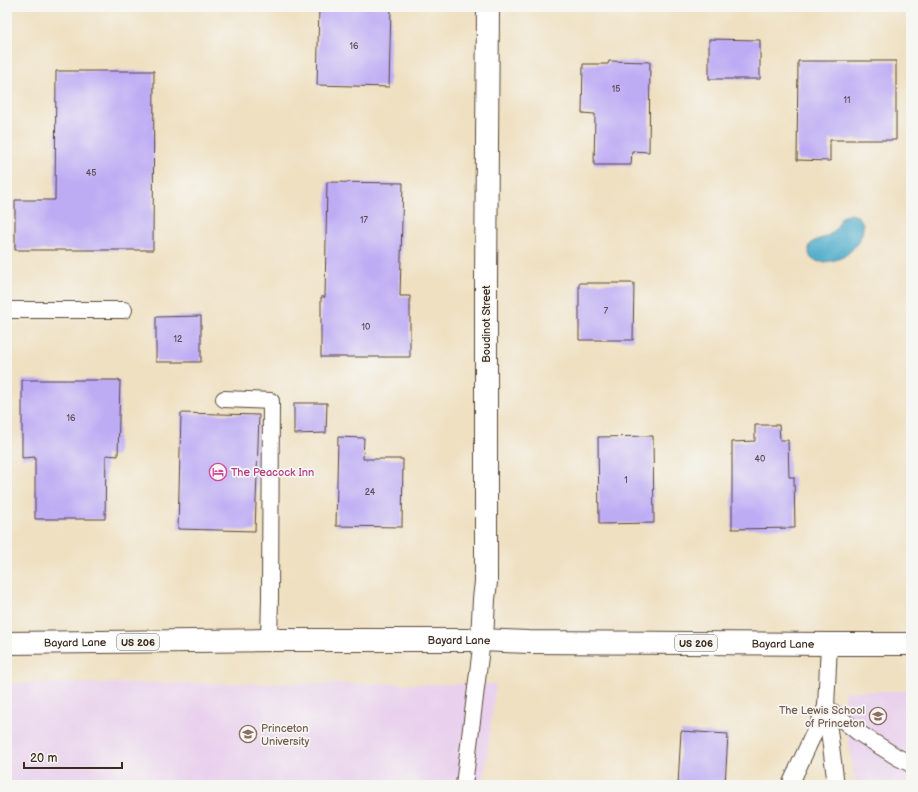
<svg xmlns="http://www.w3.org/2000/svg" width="918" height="792" font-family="'Balsamiq Sans',sans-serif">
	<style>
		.built { fill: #e9d1ed }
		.water { fill: #4baaca; stroke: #436a74 }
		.building { fill: #bdabf4 }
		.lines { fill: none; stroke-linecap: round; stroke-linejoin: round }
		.service-casing { stroke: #564536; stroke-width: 18 }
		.minor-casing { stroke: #564536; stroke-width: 24 }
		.trunk-casing { stroke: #564536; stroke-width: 24 }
		.service { stroke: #fff; stroke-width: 16 }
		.minor { stroke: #fff; stroke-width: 22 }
		.trunk { stroke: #fff; stroke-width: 22 }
		.labels { text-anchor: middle; stroke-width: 3.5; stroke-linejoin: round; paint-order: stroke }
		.number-label { font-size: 9px; fill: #5c4a54 }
		.shield { fill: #f6f6f2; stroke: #73675e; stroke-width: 1 }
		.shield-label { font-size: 10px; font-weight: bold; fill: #3b2a1e }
		.street-label { font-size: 11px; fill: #3b2a1e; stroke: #f6f6f2 }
		.hotel-label { font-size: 11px; fill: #b23c85; stroke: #f6f6f2; text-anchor: start }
		.education-label { font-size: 11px; fill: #785e54; stroke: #f6f6f2; text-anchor: end }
	</style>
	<rect width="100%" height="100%" fill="#f6f6f2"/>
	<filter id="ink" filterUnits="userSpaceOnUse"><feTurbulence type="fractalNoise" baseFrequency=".025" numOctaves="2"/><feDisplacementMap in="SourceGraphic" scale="8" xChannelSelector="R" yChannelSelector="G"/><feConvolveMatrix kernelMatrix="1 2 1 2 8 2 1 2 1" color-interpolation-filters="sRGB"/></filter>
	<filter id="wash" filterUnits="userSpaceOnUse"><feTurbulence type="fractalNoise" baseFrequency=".012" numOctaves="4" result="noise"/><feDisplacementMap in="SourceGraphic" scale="16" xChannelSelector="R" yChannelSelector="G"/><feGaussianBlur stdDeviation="0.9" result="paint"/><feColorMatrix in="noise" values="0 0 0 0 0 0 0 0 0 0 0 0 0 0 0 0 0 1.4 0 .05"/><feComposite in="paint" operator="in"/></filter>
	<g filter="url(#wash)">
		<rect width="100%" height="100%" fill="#efe0c1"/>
		<g class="built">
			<polygon points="7,683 496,684 483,785 7,785"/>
			<polygon points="844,691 911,691 911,785 856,785 848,741"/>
		</g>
		<path class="water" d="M 851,214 C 853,215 855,215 857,216 C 873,226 854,251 843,257 C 837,260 829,262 822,262 C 818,262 814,261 811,258 C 809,255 809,252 809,249 C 810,238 824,240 830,234 C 832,233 833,231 835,230 C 842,221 837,216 851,214 Z"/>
		<g id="blocks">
			<g class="building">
				<polygon points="319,7 391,7 389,87 317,85"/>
				<polygon points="709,39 760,40 760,79 709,79"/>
				<polygon points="609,61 650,62 649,152 632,151 631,165 594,165 595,114 582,113 583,64 608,64"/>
				<polygon points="798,61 896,61 896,140 830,140 830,161 797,160"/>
				<polygon points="56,71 154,71 153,250 15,250 15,200 55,200"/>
				<polygon points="327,182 403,183 400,296 410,296 410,357 321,357 321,297 325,297"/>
				<polygon points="579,283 634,283 633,340 579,340"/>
				<polygon points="201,316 201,362 156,362 156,317"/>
				<polygon points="22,380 120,380 118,456 106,455 105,519 35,519 35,457 22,458"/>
				<polygon points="294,403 327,403 326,433 294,434"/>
				<polygon points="181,413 259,415 255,531 178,529"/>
				<polygon points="755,425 779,425 780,440 788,440 789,477 794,477 795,528 732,529 732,442 755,441"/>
				<polygon points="653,436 654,523 599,524 598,437"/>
				<polygon points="338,437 364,438 363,459 403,459 402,527 336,526"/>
				<polygon points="681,731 728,734 725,785 678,785"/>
			</g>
		</g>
	</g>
	<g filter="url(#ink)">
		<use href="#blocks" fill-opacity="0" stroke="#564536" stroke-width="1"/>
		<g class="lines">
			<defs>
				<g id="service">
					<polyline points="7,310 124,310"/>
					<polyline points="224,399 271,401 270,597 269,640"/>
					<polyline points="829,644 826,707 836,785"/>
					<polyline points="826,707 859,733 897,757 911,764"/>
					<polyline points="464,785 482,640"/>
					<polyline points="790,785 826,707"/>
				</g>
				<polyline id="minor" points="482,640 484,599 486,582 486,280 488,7"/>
				<g id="trunk">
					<path id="s1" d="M 7,643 L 274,640 L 482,640 L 529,642 L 829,644 L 911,644"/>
				</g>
			</defs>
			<use href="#service" class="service-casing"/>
			<use href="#minor" class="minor-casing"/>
			<use href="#trunk" class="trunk-casing"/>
			<use href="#service" class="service"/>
			<use href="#minor" class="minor"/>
			<use href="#trunk" class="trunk"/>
		</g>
	</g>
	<defs>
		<symbol id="hotel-ring" viewBox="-11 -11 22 22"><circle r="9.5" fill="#f6f6f2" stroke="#d1479c" stroke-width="1.5"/><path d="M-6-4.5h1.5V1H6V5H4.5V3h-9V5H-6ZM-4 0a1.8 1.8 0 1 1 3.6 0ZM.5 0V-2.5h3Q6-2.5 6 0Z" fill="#d1479c"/></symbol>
		<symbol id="school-ring" viewBox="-11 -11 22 22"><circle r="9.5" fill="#f6f6f2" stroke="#8d6e63" stroke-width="1.5"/><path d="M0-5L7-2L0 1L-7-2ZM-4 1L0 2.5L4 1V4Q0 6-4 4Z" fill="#8d6e63"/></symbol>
		<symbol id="university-ring" viewBox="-11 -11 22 22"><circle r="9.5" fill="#f6f6f2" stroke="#8d6e63" stroke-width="1.5"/><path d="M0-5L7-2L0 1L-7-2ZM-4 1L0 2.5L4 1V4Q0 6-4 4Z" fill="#8d6e63"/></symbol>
	</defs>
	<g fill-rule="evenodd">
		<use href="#hotel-ring" x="208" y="462" width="20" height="20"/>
		<use href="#school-ring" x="868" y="706" width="20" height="20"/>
		<use href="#university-ring" x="238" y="724" width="20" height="20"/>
	</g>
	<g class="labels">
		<g class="number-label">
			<text x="354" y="49">16</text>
			<text x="616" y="92">15</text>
			<text x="847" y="103">11</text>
			<text x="91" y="176">45</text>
			<text x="364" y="223">17</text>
			<text x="606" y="314">7</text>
			<text x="366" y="330">10</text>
			<text x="178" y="342">12</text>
			<text x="71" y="421">16</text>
			<text x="760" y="462">40</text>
			<text x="626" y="483">1</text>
			<text x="370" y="495">24</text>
		</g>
		<g class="shield">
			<rect x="117" y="634" width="42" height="16" rx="3"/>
			<rect x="675" y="635" width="42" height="16" rx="3"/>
		</g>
		<g class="shield-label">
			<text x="138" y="646">US 206</text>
			<text x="696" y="647">US 206</text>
		</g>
		<g class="street-label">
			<text transform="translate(486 324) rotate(-90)" y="4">Boudinot Street</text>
			<text dy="4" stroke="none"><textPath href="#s1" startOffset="452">Bayard Lane</textPath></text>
			<text dy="4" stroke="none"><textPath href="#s1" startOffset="68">Bayard Lane</textPath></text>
			<text dy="4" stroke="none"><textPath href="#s1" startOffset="776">Bayard Lane</textPath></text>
		</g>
		<g class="hotel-label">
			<text x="231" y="476">The Peacock Inn</text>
		</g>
		<g class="education-label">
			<text x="865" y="714">The Lewis School<tspan x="865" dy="13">of Princeton</tspan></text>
			<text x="261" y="732" text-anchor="start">Princeton<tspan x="261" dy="13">University</tspan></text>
		</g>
	</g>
	<rect width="918" height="792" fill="none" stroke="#f6f6f2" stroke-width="24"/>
	<path d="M24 762v6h98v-6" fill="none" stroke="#3b2a1e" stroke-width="2"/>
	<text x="30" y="762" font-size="12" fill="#3b2a1e" stroke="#f6f6f2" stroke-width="3" paint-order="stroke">20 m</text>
</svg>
